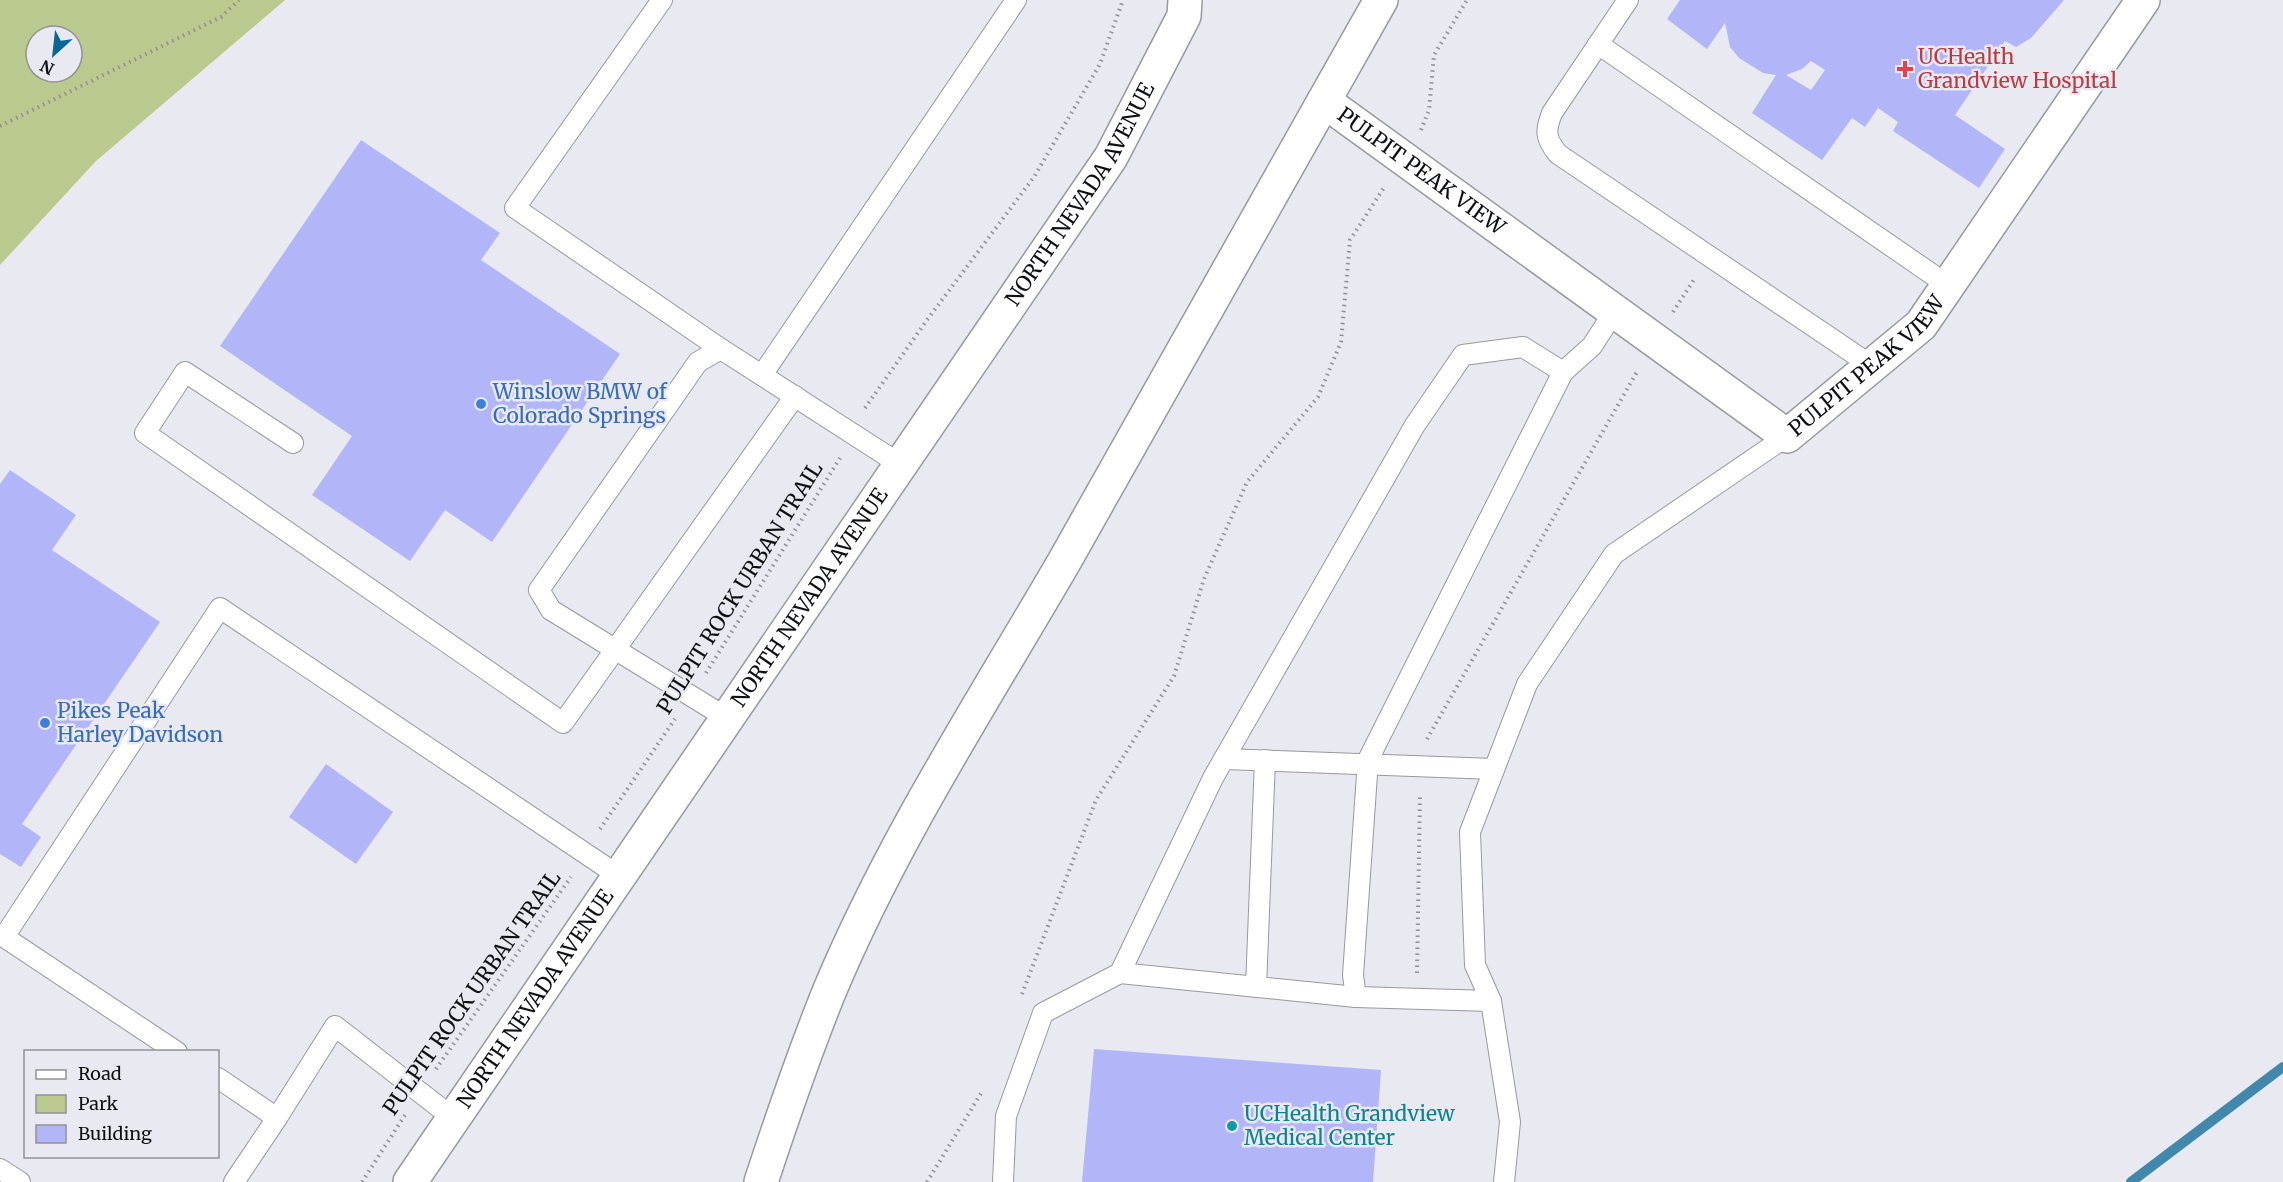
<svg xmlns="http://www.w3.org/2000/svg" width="2283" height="1182" font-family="Merriweather,serif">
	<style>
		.green { fill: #bac98d; fill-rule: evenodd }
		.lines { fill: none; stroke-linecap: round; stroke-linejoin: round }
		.stream { stroke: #4288ac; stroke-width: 10 }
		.building { fill: #b2b6f9; fill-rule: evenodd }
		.service-casing { stroke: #9898a0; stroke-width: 22 }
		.minor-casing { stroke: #9898a0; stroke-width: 36 }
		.secondary-casing { stroke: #9898a0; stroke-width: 36 }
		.primary-casing { stroke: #9898a0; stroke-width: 36 }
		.path { stroke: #8f9096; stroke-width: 4; stroke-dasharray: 1.5 4.5; stroke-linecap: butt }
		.service { stroke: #fff; stroke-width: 20 }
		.minor { stroke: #fff; stroke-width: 33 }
		.secondary { stroke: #fff; stroke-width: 33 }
		.primary { stroke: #fff; stroke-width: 33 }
		.health-dot { fill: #e0444e; stroke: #e8e9f1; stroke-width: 2 }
		.shop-dot { fill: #3f7fe0; stroke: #e8e9f1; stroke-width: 2 }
		.culture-dot { fill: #0f9aa8; stroke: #e8e9f1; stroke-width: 2 }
		.labels { text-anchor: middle; stroke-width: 5; stroke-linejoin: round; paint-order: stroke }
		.health-label { font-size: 21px; fill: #be3a42; stroke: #e8e9f1; text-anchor: start }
		.street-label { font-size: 21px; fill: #0e0f11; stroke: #e8e9f1 }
		.shop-label { font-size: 21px; fill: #366cbe; stroke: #e8e9f1; text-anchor: start }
		.culture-label { font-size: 21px; fill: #0d838f; stroke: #e8e9f1; text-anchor: start }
	</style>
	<rect width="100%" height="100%" fill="#e8e9f1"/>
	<path class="green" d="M 0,0 L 285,0 L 96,161 L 0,265 ZM 36,36 L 72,36 L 72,72 L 36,72 Z"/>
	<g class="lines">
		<polyline class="stream" points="2131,1182 2283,1067"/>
	</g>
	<g class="building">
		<path d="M 1680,0 L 2064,0 L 2031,38 L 2016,47 L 2005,41 L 1955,115 L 2005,149 L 1979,188 L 1893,131 L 1898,122 L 1878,108 L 1865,127 L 1852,118 L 1822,160 L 1752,113 L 1776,75 L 1763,73 L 1739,58 L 1730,47 L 1725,23 L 1707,49 L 1667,19 ZM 1811,61 L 1825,70 L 1811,90 L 1786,75 L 1802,69 Z"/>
		<polygon points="361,140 500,233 481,260 620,354 492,542 445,510 410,561 312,495 352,436 220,346"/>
		<polygon points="10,470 76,515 52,550 160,622 22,824 41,837 21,867 0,854 0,484"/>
		<polygon points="326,764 393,812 356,864 289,817"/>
		<polygon points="1094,1049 1381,1070 1373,1182 1082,1182"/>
	</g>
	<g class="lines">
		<defs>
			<g id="service">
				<polyline points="662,0 515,208 721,349"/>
				<path d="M 1628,0 L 1552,113 C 1545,131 1545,138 1558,154 L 1872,366"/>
				<polyline points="1598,44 1949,286"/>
				<polyline points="762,375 1016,0"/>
				<polyline points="293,443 185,372 145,433 563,723 795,396"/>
				<polyline points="727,718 551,610 539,590 698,362 721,349 901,465"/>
				<polyline points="1224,759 1494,769"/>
				<polyline points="1120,973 1356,997 1491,1001"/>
				<polyline points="1256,987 1265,760"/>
				<polyline points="1356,997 1353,975 1368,760 1563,372"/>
				<polyline points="177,1052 4,937 220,608 619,876"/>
				<polyline points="218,1078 277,1118 335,1026 453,1118"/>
				<polyline points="0,1169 20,1182"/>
				<polyline points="234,1182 277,1118"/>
				<polyline points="1003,1182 1006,1116 1043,1013 1120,973 1213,778 1415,425 1463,355 1523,347 1563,372 1592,346 1614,312"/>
				<polyline points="1504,1182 1510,1122 1491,1001 1475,965 1470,832 1527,684 1614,554 1787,436"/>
			</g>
			<g id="minor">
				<path id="s1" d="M 1324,101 L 1787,436 L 1921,325 L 2143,0"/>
			</g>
			<g id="secondary">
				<path id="s2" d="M 410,1182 L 1111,157 L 1184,16 L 1185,0"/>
			</g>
			<path id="primary" d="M 761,1182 C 782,1118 804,1054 829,992 C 892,841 982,703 1064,562 C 1171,375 1275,187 1381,0"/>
		</defs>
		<use href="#service" class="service-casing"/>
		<use href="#minor" class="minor-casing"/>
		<use href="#secondary" class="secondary-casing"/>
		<use href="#primary" class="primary-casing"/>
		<g class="path">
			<polyline points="0,126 221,17 239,0"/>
			<polyline points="1421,130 1429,110 1434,55 1467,0"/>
			<polyline points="1673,312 1695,278"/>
			<polyline points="865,408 927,320 1034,177 1100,64 1123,0"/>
			<polyline points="706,673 840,458"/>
			<polyline points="1427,739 1638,370"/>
			<polyline points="600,829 675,719"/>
			<polyline points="1417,973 1420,794"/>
			<polyline points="1022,994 1096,800 1174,676 1204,579 1247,482 1318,397 1341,342 1350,240 1385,186"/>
			<polyline points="436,1069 571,877"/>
			<polyline points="362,1182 405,1115"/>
			<polyline points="927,1182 983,1090"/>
		</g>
		<use href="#service" class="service"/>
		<use href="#minor" class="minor"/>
		<use href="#secondary" class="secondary"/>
		<use href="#primary" class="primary"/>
	</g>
	<path class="health-dot" d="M1902 60h6v6h6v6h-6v6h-6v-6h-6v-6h6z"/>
	<g class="shop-dot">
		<circle cx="481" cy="404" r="6"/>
		<circle cx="45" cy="723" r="6"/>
	</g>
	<circle class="culture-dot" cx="1232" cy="1126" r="6"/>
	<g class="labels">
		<g class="health-label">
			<text x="1918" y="64">UCHealth<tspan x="1918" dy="24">Grandview Hospital</tspan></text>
		</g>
		<g class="street-label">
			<text dy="7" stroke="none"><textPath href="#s1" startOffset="120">PULPIT PEAK VIEW</textPath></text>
			<text dy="7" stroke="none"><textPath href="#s2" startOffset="1194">NORTH NEVADA AVENUE</textPath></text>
			<text dy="7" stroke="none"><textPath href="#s1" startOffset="678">PULPIT PEAK VIEW</textPath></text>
			<text transform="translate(740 588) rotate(-58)" y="7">PULPIT ROCK URBAN TRAIL</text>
			<text dy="7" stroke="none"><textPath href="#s2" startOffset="708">NORTH NEVADA AVENUE</textPath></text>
			<text transform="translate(472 993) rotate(-55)" y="7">PULPIT ROCK URBAN TRAIL</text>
			<text dy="7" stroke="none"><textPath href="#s2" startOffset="222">NORTH NEVADA AVENUE</textPath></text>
		</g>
		<g class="shop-label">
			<text x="493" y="399">Winslow BMW of<tspan x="493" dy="24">Colorado Springs</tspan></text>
			<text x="57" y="718">Pikes Peak<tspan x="57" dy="24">Harley Davidson</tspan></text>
		</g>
		<g class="culture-label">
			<text x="1244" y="1121">UCHealth Grandview<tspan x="1244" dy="24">Medical Center</tspan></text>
		</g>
	</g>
	<rect x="24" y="1050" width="195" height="108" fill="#e8e9f1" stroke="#919297" stroke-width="1.5"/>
	<rect x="36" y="1070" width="30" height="9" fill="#ffffff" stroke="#919297" stroke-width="1.5"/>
	<text x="78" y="1080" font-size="18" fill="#0e0f11">Road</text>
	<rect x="36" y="1095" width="30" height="18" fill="#bac98d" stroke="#919297" stroke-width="1.5"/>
	<text x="78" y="1110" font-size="18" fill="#0e0f11">Park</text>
	<rect x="36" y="1125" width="30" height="18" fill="#b2b6f9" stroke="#919297" stroke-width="1.5"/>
	<text x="78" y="1140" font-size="18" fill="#0e0f11">Building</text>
	<g transform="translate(54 54) rotate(207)"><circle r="28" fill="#e8e9f1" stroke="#919297" stroke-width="1.5"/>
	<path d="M0-4.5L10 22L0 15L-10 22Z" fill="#096797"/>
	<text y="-9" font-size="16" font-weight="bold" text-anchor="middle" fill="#0e0f11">N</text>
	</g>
</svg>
